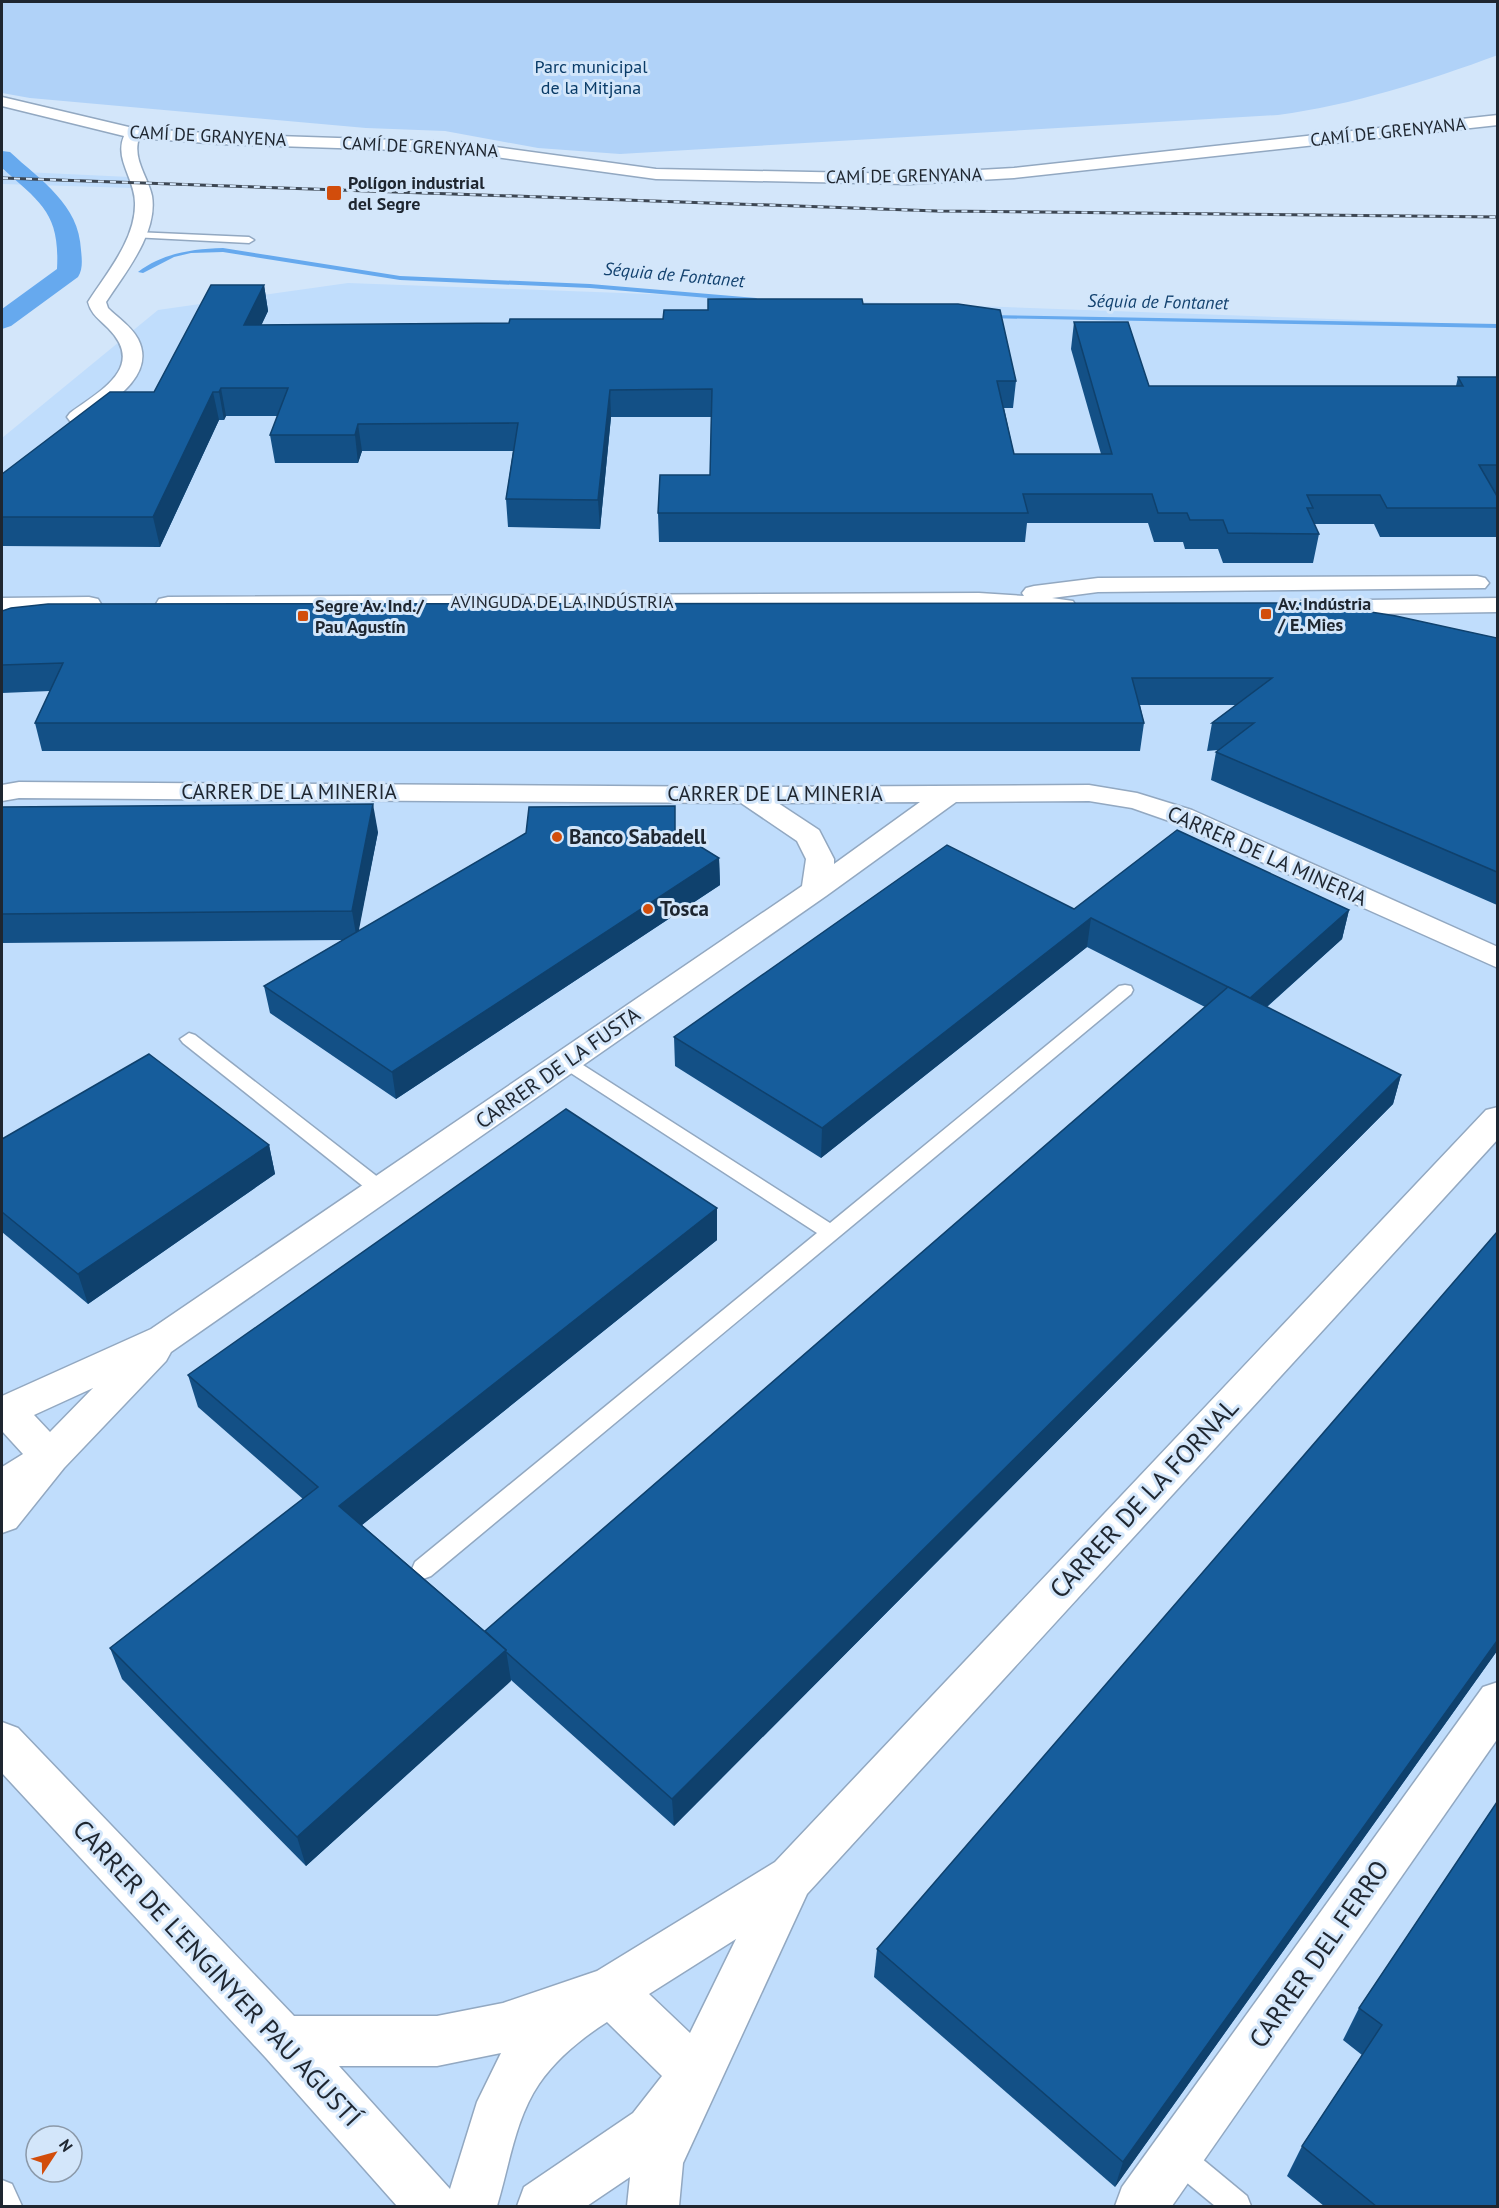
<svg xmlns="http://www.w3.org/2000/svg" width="1499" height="2208" font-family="'PT Sans',sans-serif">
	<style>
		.built { fill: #c0ddfc; fill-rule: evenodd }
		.green { fill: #b0d2f8 }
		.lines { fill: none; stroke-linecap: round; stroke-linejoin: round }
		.stream { fill: #66a9ee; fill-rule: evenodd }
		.canal { fill: #66a9ee; fill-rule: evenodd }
		.lane-casing { stroke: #92a8c1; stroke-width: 3 }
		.street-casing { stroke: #92a8c1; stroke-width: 3 }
		.lane { fill: #fff; fill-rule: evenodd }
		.street { fill: #fff; fill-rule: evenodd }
		.rail-casing { stroke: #3d4753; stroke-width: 3 }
		.rail { stroke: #d3e6fa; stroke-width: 2; stroke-dasharray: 6; stroke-linecap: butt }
		.wall { fill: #135086 }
		.shaded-wall { fill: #0f416d }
		.building { fill: #165d9c; stroke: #0f416d; stroke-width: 1.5 }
		.poi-dot { fill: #d24d0b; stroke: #d3e6fa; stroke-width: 2 }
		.labels { text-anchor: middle; stroke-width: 6; stroke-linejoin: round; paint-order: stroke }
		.far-park-label { font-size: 18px; fill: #093b67; stroke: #d3e6fa }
		.far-street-label { font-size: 18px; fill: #1e2630; stroke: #d3e6fa }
		.far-poi-label { font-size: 18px; font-weight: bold; fill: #1e2630; stroke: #d3e6fa; text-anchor: start }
		.far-water-label { font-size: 18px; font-style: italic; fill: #13426f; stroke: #d3e6fa }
		.street-label { font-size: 21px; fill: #1e2630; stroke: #d3e6fa }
		.poi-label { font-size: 21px; font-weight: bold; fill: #1e2630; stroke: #d3e6fa; text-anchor: start }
		.near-street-label { font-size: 26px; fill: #1e2630; stroke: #d3e6fa }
	</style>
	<rect width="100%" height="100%" fill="#d3e6fa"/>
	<g class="built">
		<polygon points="2,171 130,177 133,188 2,184"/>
		<path d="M 348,283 L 1497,325 L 1497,2206 L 2,2206 L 2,438 L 158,310 ZM 36,2136 L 72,2136 L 72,2172 L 36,2172 Z"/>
	</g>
	<path class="green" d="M 2,2 L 1497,2 L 1498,55 C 1427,81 1353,105 1278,115 L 620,154 L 538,148 L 445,131 L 366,128 L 30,98 L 2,93 Z"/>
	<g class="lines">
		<g class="stream">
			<path d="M 223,248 L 400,276 L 590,284 L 756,298 L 759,300 L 756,302 L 590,288 L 400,280 L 223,252 L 191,253 L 174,257 L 143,273 L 138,272 C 163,253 192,249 223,248 Z"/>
			<polygon points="986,315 1498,324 1498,328 984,318 984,316"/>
		</g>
		<path class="canal" d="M 2,151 L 10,152 C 41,181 79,204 81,250 C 82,260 83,269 78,277 L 11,326 L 2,329 L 2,309 L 57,269 C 60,213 41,203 2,168 Z"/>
		<defs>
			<g id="lane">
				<polygon points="135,232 249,237 254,240 249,243 132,237 132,233"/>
				<polygon points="1125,985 1131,986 1133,990 1131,994 431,1576 423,1579 415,1576 412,1569 415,1562 817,1233 560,1066 557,1062 560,1058 572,1058 830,1223 1119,986"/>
				<polygon points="189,1033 195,1035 388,1185 390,1190 388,1195 374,1195 183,1043 180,1039"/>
				<polygon points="1179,2144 1189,2148 1247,2196 1251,2206 1215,2206 1169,2168 1165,2158 1169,2148"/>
				<polygon points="2,2180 12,2184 22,2206 2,2206"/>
			</g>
			<g id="street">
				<path d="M 2,97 L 133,128 L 220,134 L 459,142 L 656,169 L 909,174 L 1014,168 L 1498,115 L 1498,125 L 1014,178 L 909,184 L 656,179 L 459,152 L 220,144 L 139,138 C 132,159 148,177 152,196 C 158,233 125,273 106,302 L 108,308 C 118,318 131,326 138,339 C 157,376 110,403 84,421 L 70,421 L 67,417 L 70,413 C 100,391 147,367 108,328 C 99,319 91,314 88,302 C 106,274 136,239 135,203 C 135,179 114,159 124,136 L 2,106 Z"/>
				<polygon points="1477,576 1485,578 1489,583 1485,588 1098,592 1052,598 1073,601 1076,606 1073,611 1064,613 979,607 168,611 159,609 156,604 159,599 168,597 979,593 1024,596 1022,593 1026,588 1034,586 1098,578"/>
				<polygon points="89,597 98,599 101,604 98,609 2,612 2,598"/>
				<polygon points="1498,598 1498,612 1301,615 1292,613 1289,608 1292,603 1301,601"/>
				<path d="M 19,782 L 747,787 L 1089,785 L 1137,793 L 1192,810 L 1498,947 L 1498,968 L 1172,822 L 1132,808 L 1089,801 L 956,802 L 826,896 L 171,1352 L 166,1361 L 64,1468 L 16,1528 L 2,1533 L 2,1467 L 23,1454 L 2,1431 L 2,1396 L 151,1329 L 802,886 L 806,859 L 797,841 L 741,803 L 19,798 L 2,801 L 2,785 ZM 920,802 L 834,864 L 834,859 L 819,830 L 778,803 ZM 93,1388 L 50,1432 L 34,1415 Z"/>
				<path d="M 1498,1107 L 1498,1139 L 807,1894 L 683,2163 L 679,2206 L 627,2206 L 630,2177 L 587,2206 L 517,2206 L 524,2187 L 633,2113 L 662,2076 L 607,2022 C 582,2038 556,2059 539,2084 C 515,2119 509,2167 497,2206 L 397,2206 L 266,2058 L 2,1773 L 2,1722 L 18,1728 L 294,2016 L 437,2016 L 503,2003 L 597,1971 L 775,1862 L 1486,1110 ZM 736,1939 L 690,2033 L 649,1994 ZM 501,2053 L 477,2102 L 450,2189 L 339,2066 L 437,2066 Z"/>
				<polygon points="1498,1682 1498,1738 1172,2206 1115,2206 1122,2187 1483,1687"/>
			</g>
		</defs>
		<use href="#lane" class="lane-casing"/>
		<use href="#street" class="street-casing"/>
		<use href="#lane" class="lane"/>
		<use href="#street" class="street"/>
		<defs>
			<polyline id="rail" points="2,178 937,211 1498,217"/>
		</defs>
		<use href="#rail" class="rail-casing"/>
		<use href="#rail" class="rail"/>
	</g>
	<g class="wall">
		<polygon points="264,285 268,311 261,325 509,323 663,319 708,310 863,304 1016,381 1013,408 1004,408 1014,454 1101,454 1071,349 1074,322 1149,386 1456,386 1458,377 1497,377 1497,493 1496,493 1497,496 1497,537 1380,537 1374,524 1314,524 1319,534 1313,563 1223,563 1218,549 1185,549 1183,542 1154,542 1148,523 1027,523 1025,542 659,542 658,513 710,475 711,417 611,417 600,529 508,527 506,499 513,451 362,451 358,463 275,463 270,435 278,416 226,416 224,420 219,420 160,547 2,546 2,474 154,392"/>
		<polygon points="2,611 1497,638 1497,905 1211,780 1216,752 1218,750 1207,751 1212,723 1236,705 1140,705 1144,723 1140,751 42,751 35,723 50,691 2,693"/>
		<polygon points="675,806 675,832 719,858 720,885 396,1099 270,1013 264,986 343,940 2,943 2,807 378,832 358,931"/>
		<polygon points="1074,909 1349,910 1342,939 1267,1007 1401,1075 1393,1104 674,1826 511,1680 306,1866 122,1679 110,1648 303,1499 198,1407 188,1375 717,1208 717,1240 362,1525 485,1631 1205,1007 1087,947 821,1158 675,1066 674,1037"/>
		<polygon points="2,1139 269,1145 275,1174 88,1304 2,1232"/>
		<polygon points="1497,1651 1115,2187 874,1977 877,1949"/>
		<polygon points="1497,1802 1497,2206 1324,2206 1287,2176 1302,2146 1362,2055 1343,2040 1359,2008"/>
	</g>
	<g class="shaded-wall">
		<polygon points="264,285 268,311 249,352 244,325"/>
		<polygon points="221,388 226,416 224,420 219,392"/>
		<polygon points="610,390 611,417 600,529 598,500"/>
		<polygon points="213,392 219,420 160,547 153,517"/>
		<polygon points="358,424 362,451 358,463 355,435"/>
		<polygon points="373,804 378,832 357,940 352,911"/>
		<polygon points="719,858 720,885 396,1099 392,1072"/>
		<polygon points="1349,910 1342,939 1244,1027 1250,998"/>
		<polygon points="1091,918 1087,947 821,1158 822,1128"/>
		<polygon points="1401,1075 1393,1104 674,1826 672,1799"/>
		<polygon points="269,1145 275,1174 88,1304 78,1274"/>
		<polygon points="717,1208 717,1240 347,1537 339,1506"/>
		<polygon points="1497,1641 1497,1651 1115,2187 1123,2162"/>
		<polygon points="506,1650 511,1681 306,1866 297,1837"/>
	</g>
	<g class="building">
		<polygon points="211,285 264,285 244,325 509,323 510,319 663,319 664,310 708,310 708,299 862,299 863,304 958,304 1000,310 1016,381 997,381 1014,454 1112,454 1074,322 1128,322 1149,386 1463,386 1458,377 1497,377 1497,465 1479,465 1497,496 1497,508 1387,508 1380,495 1307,495 1313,508 1307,508 1319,534 1228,533 1223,520 1190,520 1187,513 1158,513 1152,494 1023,494 1028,513 658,513 660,475 710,475 712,389 610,390 598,500 506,499 518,423 358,424 355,435 270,435 288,388 221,388 219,392 213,392 153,517 2,517 2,474 110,392 154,392"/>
		<polygon points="1314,603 1396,616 1497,638 1497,872 1216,752 1254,723 1212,723 1272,678 1132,678 1144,723 35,723 63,663 2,665 2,611 11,608 48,604"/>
		<polygon points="373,804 352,911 2,914 2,807"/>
		<polygon points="675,806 675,831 719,858 392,1072 264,986 526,833 529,807"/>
		<polygon points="1177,830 1349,910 1250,998 1091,918 822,1128 674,1037 947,845 1074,909"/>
		<polygon points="1228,987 1401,1075 672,1799 505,1651 506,1650 485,1631"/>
		<polygon points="149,1054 269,1145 78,1274 2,1212 2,1139"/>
		<polygon points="566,1109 717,1208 339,1506 506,1650 297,1837 110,1648 318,1487 188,1375"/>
		<polygon points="1497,1232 1497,1641 1123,2162 877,1949"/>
		<polygon points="1497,1802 1497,2206 1376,2206 1302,2146 1382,2025 1359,2008"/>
	</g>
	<g class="poi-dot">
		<rect x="326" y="185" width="16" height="16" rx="3"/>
		<rect x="1260" y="608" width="12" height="12" rx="3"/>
		<rect x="297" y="610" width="12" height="12" rx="3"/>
		<circle cx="557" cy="837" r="6"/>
		<circle cx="648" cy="909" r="6"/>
	</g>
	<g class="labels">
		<g class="far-park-label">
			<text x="591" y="73">Parc municipal<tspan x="591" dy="21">de la Mitjana</tspan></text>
		</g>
		<g class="far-street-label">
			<text transform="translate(1388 132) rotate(-6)" y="6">CAMÍ DE GRENYANA</text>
			<text transform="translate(208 136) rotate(3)" y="6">CAMÍ DE GRANYENA</text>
			<text transform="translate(420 147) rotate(3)" y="6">CAMÍ DE GRENYANA</text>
			<text transform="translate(904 176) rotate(-1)" y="6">CAMÍ DE GRENYANA</text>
			<text x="562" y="608">AVINGUDA DE LA INDÚSTRIA</text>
		</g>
		<g class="far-poi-label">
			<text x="348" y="189">Polígon industrial<tspan x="348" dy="21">del Segre</tspan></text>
			<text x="1278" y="610">Av. Indústria<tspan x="1278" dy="21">/ E. Mies</tspan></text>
			<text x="315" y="612">Segre Av. Ind./<tspan x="315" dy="21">Pau Agustín</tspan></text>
		</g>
		<g class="far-water-label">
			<text transform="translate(674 275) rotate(5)" y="6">Séquia de Fontanet</text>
			<text transform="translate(1158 302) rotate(1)" y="6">Séquia de Fontanet</text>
		</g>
		<g class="street-label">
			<text x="289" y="799">CARRER DE LA MINERIA</text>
			<text x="775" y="801">CARRER DE LA MINERIA</text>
			<text transform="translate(1267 856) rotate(24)" y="7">CARRER DE LA MINERIA</text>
			<text transform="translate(558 1068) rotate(-35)" y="7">CARRER DE LA FUSTA</text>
		</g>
		<g class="poi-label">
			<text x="569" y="844">Banco Sabadell</text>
			<text x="660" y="916">Tosca</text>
		</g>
		<g class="near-street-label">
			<text transform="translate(1144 1498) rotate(-47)" y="9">CARRER DE LA FORNAL</text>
			<text transform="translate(1319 1954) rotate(-55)" y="9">CARRER DEL FERRO</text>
			<text transform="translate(217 1973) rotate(47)" y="9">CARRER DE L'ENGINYER PAU AGUSTÍ</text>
		</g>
	</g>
	<rect width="1499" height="2208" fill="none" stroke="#1e2630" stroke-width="6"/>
	<g transform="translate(54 2154) rotate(54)"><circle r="28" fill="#d3e6fa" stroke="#8b99a9" stroke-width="1.5"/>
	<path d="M0-4.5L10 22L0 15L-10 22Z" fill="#d24d0b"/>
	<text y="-9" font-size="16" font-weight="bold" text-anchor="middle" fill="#1e2630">N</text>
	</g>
</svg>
